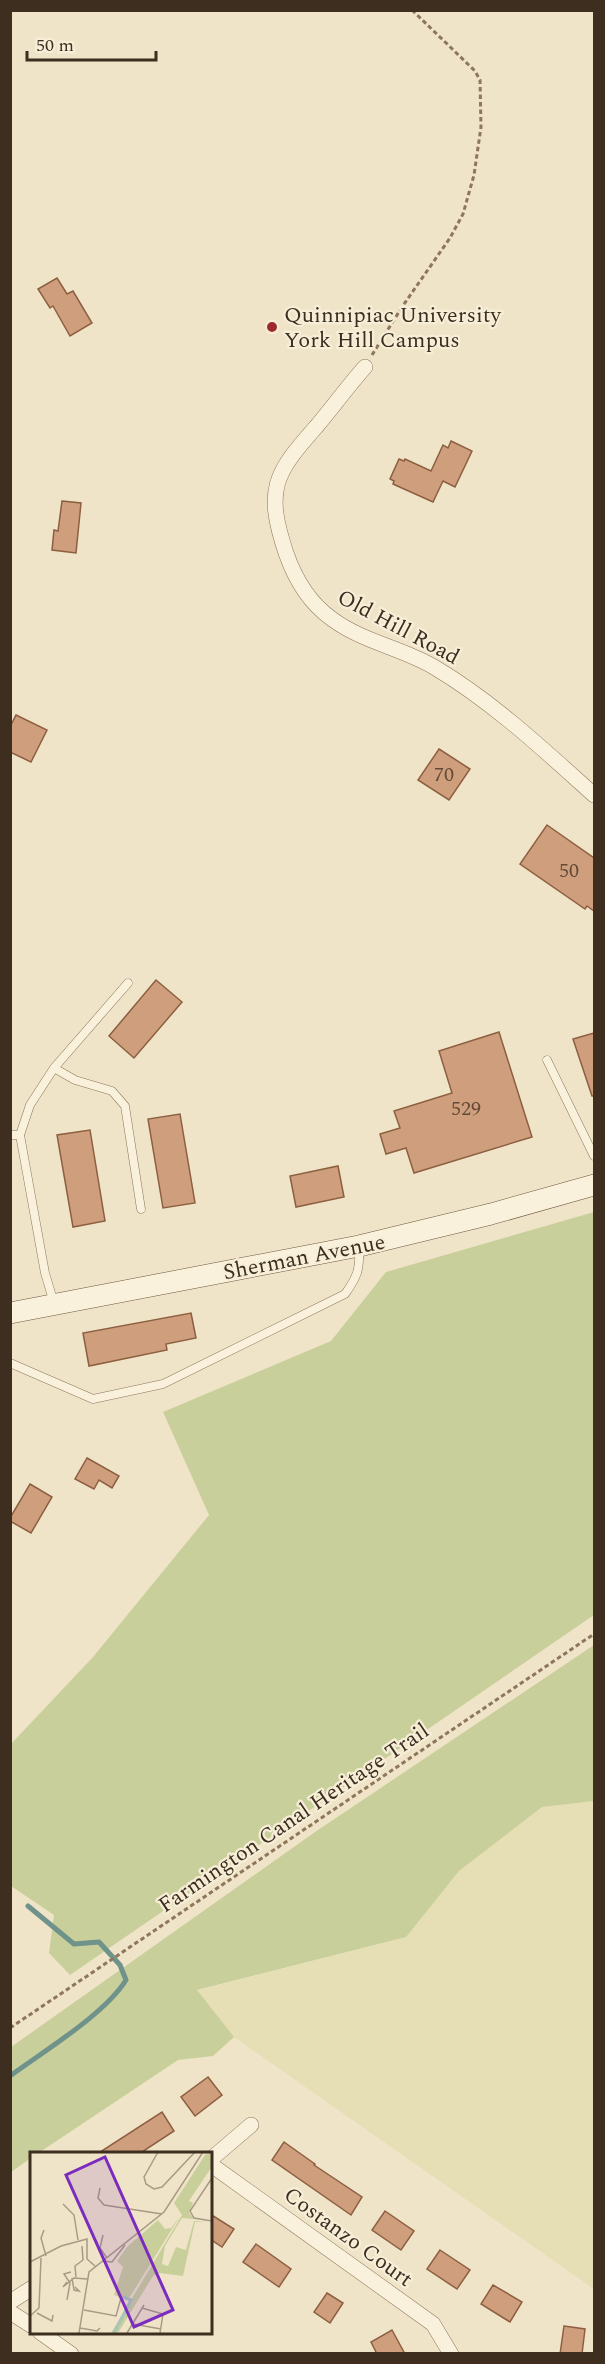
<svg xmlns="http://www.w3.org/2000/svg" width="605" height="2364" font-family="Spectral,serif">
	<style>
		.farmland { fill: #e6deb5 }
		.green { fill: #c9cf9b }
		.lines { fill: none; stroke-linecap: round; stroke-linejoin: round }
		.stream { stroke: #6f938a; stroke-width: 5 }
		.building { fill: #cf9f7d; stroke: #8d5f41; stroke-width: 1.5 }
		.service-casing { stroke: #8d765c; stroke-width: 9 }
		.minor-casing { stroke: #8d765c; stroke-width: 16 }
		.secondary-casing { stroke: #6f573f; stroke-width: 22 }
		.path { stroke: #8d765c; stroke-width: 3; stroke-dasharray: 4.5 3; stroke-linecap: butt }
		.service { stroke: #faf1dc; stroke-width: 8 }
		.minor { stroke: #faf1dc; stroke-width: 15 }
		.secondary { stroke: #faf1dc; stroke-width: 21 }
		.poi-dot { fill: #9e2a2b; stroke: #f7eed8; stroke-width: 2 }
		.labels { text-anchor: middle; stroke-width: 4.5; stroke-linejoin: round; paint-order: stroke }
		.number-label { font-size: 20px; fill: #624a37 }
		.poi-label { font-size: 22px; fill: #3d2e20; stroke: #f7eed8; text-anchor: start }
		.street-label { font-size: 22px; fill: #3d2e20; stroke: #f7eed8 }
		.inset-river { fill: none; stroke: #a9c4bc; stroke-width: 3 }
		.inset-road { fill: none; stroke: #a89b85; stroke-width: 1.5 }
		.view { fill: #7b2cbf; fill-opacity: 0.15; stroke: #7b2cbf; stroke-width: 3 }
		.inset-edge { fill: none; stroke: #3d2e20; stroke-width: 3 }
	</style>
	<rect width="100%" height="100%" fill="#f0e4c8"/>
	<polygon class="farmland" points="594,1801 594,2289 234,2037 196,1991 405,1937 459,1871 542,1807"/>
	<g class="green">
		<polygon points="594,1212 594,1615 70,1975 49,1953 54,1915 11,1886 11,1744 93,1657 209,1515 163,1412 331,1341 386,1272"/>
		<polygon points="594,1645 594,1801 542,1807 459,1871 406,1937 197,1990 234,2037 213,2056 178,2060 37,2154 32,2154 31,2158 11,2172 11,2047 315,1832"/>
	</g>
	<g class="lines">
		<path class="stream" d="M 10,2076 C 44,2051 105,2014 126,1980 L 120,1965 L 99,1942 L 74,1944 L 28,1906"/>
	</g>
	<g class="building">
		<polygon points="57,278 67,294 73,291 92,323 70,336 53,306 50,308 38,289"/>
		<polygon points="451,441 472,451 455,487 443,481 433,502 393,484 394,481 390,479 399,459 404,461 405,459 431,471 443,445 448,448"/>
		<polygon points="62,501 81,503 76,553 52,550 54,530 58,531"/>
		<polygon points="16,715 47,730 31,762 10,752 10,727"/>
		<polygon points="439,749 470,769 449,800 418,780"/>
		<polygon points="547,825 594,858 594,911 587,906 585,909 520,864"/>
		<polygon points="156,980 182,1002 134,1058 109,1036"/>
		<polygon points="499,1032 532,1137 414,1173 406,1148 386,1154 380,1134 400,1128 394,1111 452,1093 439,1051"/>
		<polygon points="594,1033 594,1096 592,1096 573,1039"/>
		<polygon points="180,1114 195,1203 163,1208 148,1119"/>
		<polygon points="90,1130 105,1221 73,1227 57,1135"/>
		<polygon points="338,1166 344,1197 296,1207 290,1176"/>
		<polygon points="191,1313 196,1338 166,1344 167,1350 89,1366 83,1333"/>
		<polygon points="87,1458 119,1476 112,1488 99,1480 94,1489 75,1479"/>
		<polygon points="30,1484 52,1497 31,1533 10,1521 10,1518"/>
		<polygon points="208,2077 222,2095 195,2116 181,2097"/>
		<polygon points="162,2112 174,2131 139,2154 97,2154"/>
		<polygon points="284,2142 315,2164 314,2165 362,2197 351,2215 272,2160"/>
		<polygon points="385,2211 414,2231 401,2250 372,2230"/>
		<polygon points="210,2214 234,2229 222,2247 210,2239"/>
		<polygon points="256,2244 291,2269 279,2287 243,2262"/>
		<polygon points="440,2250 470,2270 457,2289 427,2269"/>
		<polygon points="493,2285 522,2302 510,2322 481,2304"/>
		<polygon points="327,2293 343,2303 330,2323 314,2312"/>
		<polygon points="564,2326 585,2329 582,2354 560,2354"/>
		<polygon points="392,2330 405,2354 377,2354 371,2342"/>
	</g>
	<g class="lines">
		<defs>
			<g id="service">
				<polyline points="547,1060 594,1156"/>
				<polyline points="54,1068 75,1080 112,1091 125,1106 141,1209"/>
				<polyline points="10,1135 20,1135"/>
				<polyline points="54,1303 45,1273 20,1135 30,1105 54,1068 128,983"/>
				<path d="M 10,1363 L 93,1399 L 163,1384 L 345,1294 C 358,1276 360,1269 359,1247"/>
			</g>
			<g id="minor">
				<path d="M 365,367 C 348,386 333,407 316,427 C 274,474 265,490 286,553 C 295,579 308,602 332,619 C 363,642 402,648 434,667 C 493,702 544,750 594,795"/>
				<polyline points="210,2160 251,2125"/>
				<polyline points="210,2164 433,2324 451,2354"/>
				<polyline points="10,2302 32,2288"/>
				<polyline points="10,2312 32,2326"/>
				<polyline points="40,2332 71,2354"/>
			</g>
			<polyline id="secondary" points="10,1313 359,1246 491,1214 594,1185"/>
		</defs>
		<use href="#service" class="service-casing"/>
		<use href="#minor" class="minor-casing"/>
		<use href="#secondary" class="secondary-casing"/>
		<g class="path">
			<polyline points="372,355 402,307 450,238 463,214 474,175 481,127 480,80 475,71 412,10"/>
			<polyline points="10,2028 594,1634"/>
		</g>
		<use href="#service" class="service"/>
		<use href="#minor" class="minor"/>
		<use href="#secondary" class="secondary"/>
	</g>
	<circle class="poi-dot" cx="272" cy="327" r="6"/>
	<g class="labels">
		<g class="number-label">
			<text x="444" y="781">70</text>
			<text x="569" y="877">50</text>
			<text x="466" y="1115">529</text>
		</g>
		<g class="poi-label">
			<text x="284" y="322">Quinnipiac University<tspan x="284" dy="25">York Hill Campus</tspan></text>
		</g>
		<g class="street-label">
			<text transform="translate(399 626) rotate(28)" y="8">Old Hill Road</text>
			<text transform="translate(304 1256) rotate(-11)" y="8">Sherman Avenue</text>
			<text transform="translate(293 1817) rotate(-34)" y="8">Farmington Canal Heritage Trail</text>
			<text transform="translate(349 2236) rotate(36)" y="8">Costanzo Court</text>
		</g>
	</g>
	<g transform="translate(30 2152)">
		<rect width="182" height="182" fill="#f0e4c8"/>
		<path d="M 181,0 L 181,16 L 159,49 L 163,51 L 159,61 L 164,67 L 152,66 L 135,94 L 132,112 L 138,114 L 146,95 L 156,98 L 164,69 L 177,69 L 165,70 L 153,124 L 129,121 L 123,124 L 88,181 L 81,181 L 152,63 L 144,51 L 175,3 ZM 150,64 L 98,148 L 84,143 L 93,115 L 87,109 L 98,94 L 128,68 L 135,77 L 141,76 Z" fill="#c9cf9b"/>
		<path class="inset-river" d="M 84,181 L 101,148 L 93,145"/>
		<path class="inset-road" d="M 128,0 L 114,25 L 116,32 L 124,37 L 132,35 L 165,0M 182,26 L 160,59 L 164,66 L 182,69M 70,36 L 68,46 L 74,53 L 132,62M 33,52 L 44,63 L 48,88M 14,78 L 11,86 L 16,104M 73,83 L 70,96 L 77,106M 72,109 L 82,110 L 95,93M 0,110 L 31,94 L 57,87 L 57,107 L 65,114M 46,125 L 45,114 L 53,108 L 52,94M 42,126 L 44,138 L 49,139 L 45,135M 37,130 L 33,135 L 44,126 L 57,127M 37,148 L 40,131 L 34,122 L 41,120M 112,156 L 133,162 L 130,181M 54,158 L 86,164 L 91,146M 7,161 L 22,169 L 23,163M 0,164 L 9,156 L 11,106M 103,172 L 131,177M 50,176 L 67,179 L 70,176M 49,181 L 59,120 L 134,60 L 173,0M 97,181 L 114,153"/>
		<path class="view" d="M 75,5 L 143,158 L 104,175 L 36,23 Z"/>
		<rect width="182" height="182" class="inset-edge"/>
	</g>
	<rect width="605" height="2364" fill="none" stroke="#3d2e20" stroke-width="24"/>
	<path d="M27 51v9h129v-9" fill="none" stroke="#3d2e20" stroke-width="3"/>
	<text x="36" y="51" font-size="18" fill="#3d2e20" stroke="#f7eed8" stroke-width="4.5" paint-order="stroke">50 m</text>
</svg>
